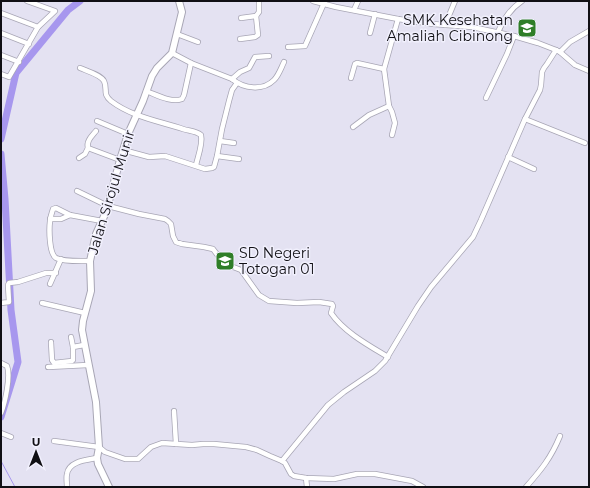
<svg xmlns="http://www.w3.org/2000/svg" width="590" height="488" font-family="Montserrat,sans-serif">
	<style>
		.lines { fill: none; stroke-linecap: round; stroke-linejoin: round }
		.stream { stroke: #a797ee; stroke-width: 1 }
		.river { stroke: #a797ee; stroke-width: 7 }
		.minor-casing { stroke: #a8a6b5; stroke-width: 6 }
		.tertiary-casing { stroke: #a8a6b5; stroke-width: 8 }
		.minor { stroke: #fff; stroke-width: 4.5 }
		.tertiary { stroke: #fff; stroke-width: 6 }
		.labels { text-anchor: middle; stroke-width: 3; stroke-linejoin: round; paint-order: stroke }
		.poi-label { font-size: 14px; fill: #100f14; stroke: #f1f0fd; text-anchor: end }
		.street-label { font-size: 14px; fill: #100f14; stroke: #f1f0fd }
	</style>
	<rect width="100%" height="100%" fill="#e4e2f2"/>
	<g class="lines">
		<polyline class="stream" points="1,461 15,487"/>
		<g class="river">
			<polyline points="1,139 16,73 68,10 80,1"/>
			<polyline points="1,154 5,199 11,310 18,362 1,417"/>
		</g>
		<defs>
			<g id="minor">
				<polyline points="313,1 336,7 398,19 433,24 472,27 514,36 538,43 556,50 560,52 575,65 589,71"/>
				<polyline points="354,10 358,1"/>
				<polyline points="1,13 38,27"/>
				<polyline points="241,18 256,16"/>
				<polyline points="445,25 455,1"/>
				<path d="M 498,32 C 504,19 510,9 522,1"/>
				<polyline points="1,33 29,44"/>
				<polyline points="370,33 375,14"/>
				<polyline points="177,34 198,42"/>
				<polyline points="240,39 255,37 258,35 256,16 259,12 259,1"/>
				<polyline points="288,47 305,46 325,1"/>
				<polyline points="560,52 570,42 589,31"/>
				<path d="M 172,53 L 191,63 L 232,79 C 244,89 263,91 274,80 C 279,75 281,68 284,62"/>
				<polyline points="1,55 19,62"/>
				<path d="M 80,68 C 87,71 101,75 104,81 C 108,89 102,94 111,101 C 132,117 159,121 183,129 C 189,131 196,131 201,135 C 203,144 198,156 196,165"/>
				<polyline points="1,74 9,77 38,27 55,11 27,1"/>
				<polyline points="351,78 355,64 357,63 384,69"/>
				<polyline points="232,79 240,72 249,68 255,57 269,56"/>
				<path d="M 146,91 C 157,95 171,103 182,99 L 184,95 L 191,63"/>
				<polyline points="486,98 507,54 514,36"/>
				<polyline points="525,119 585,143"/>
				<polyline points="97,121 128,134"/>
				<polyline points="353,127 369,115 389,106"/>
				<path d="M 96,131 C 92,136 86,141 88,148 L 120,160"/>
				<polyline points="392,135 395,123 392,112 389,106 384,69 398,19"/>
				<polyline points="220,141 234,143"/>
				<polyline points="123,150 149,157 165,156 205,169 212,168 214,167 217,156 222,129 229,101 232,90 237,83"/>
				<polyline points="217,156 239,159"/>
				<polyline points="508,157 534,169"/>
				<polyline points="79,158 85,154 88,148"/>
				<path d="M 77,191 L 108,206 L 139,214 L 165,219 L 168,221 L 171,224 L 173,236 L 176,242 L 182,244 L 204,247 L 213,249 L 222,261 L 228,265 L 241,270 L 259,295 L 269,301 L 297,303 L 319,302 L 332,304 L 333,306 L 331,313 C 344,332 368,345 388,357"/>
				<polyline points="50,219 61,219 70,215"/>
				<path d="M 90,261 C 81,261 64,262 56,258 C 49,254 49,229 50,221 C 50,217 52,213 53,209 L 56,208 L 70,215 L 102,221"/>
				<polyline points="50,284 61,259"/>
				<polyline points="1,303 9,302 8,285 9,283 18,282 46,273 56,273"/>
				<polyline points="42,303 85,313"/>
				<polyline points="71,337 73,347"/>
				<polyline points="51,342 52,360 54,363 72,361 73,360 73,347 84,345"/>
				<path d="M 1,363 L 7,366 C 11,376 5,403 1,413"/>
				<polyline points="48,367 88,365"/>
				<polyline points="174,411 176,444"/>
				<polyline points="1,433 11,437"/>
				<polyline points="54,441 99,447 105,452 125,459 138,459 151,447 162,443 192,445 203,444 214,444 246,447 257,450 270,456 282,461 285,463 291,474 294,476 306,478 334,479 357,474 375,474 412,481 423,487"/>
				<polyline points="282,461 328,405 344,392 375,371 385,361 418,306 431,287 473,237 481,220 525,119 540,90 541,85 542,72 544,68 547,64 556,50"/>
				<polyline points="306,478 307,487"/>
				<path d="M 67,487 C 67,483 66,478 67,474 C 69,461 87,460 97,458"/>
				<path d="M 526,487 C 541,470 551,458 560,436"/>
			</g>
			<polyline id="tertiary" points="109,487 98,464 97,458 99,447 96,402 82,330 83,321 91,291 90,261 96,234 106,212 120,160 128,134 143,101 152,76 157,68 172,53 182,12 179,1"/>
		</defs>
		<use href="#minor" class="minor-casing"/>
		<use href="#tertiary" class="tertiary-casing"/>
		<use href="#minor" class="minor"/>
		<use href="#tertiary" class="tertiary"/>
	</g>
	<defs>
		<symbol id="school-square" viewBox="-11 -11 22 22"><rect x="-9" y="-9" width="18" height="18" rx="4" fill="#2f7e28" stroke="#f1f0fd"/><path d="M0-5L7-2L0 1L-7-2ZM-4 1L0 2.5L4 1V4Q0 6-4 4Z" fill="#fff"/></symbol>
	</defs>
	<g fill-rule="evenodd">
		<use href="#school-square" x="516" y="17" width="22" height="22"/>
		<use href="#school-square" x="214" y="250" width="22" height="22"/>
	</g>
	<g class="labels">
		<g class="poi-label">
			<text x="513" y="25">SMK Kesehatan<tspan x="513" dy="16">Amaliah Cibinong</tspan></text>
			<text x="239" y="258" text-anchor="start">SD Negeri<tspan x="239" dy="16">Totogan 01</tspan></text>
		</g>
		<g class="street-label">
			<text transform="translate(111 192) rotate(-73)" y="5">Jalan Sirojul Munir</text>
		</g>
	</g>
	<rect width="590" height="488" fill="none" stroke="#100f14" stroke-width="4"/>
	<g transform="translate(36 452)" stroke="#f1f0fd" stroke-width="3" paint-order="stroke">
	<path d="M0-3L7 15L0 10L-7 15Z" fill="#100f14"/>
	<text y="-6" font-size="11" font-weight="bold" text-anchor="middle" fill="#100f14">U</text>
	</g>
</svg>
